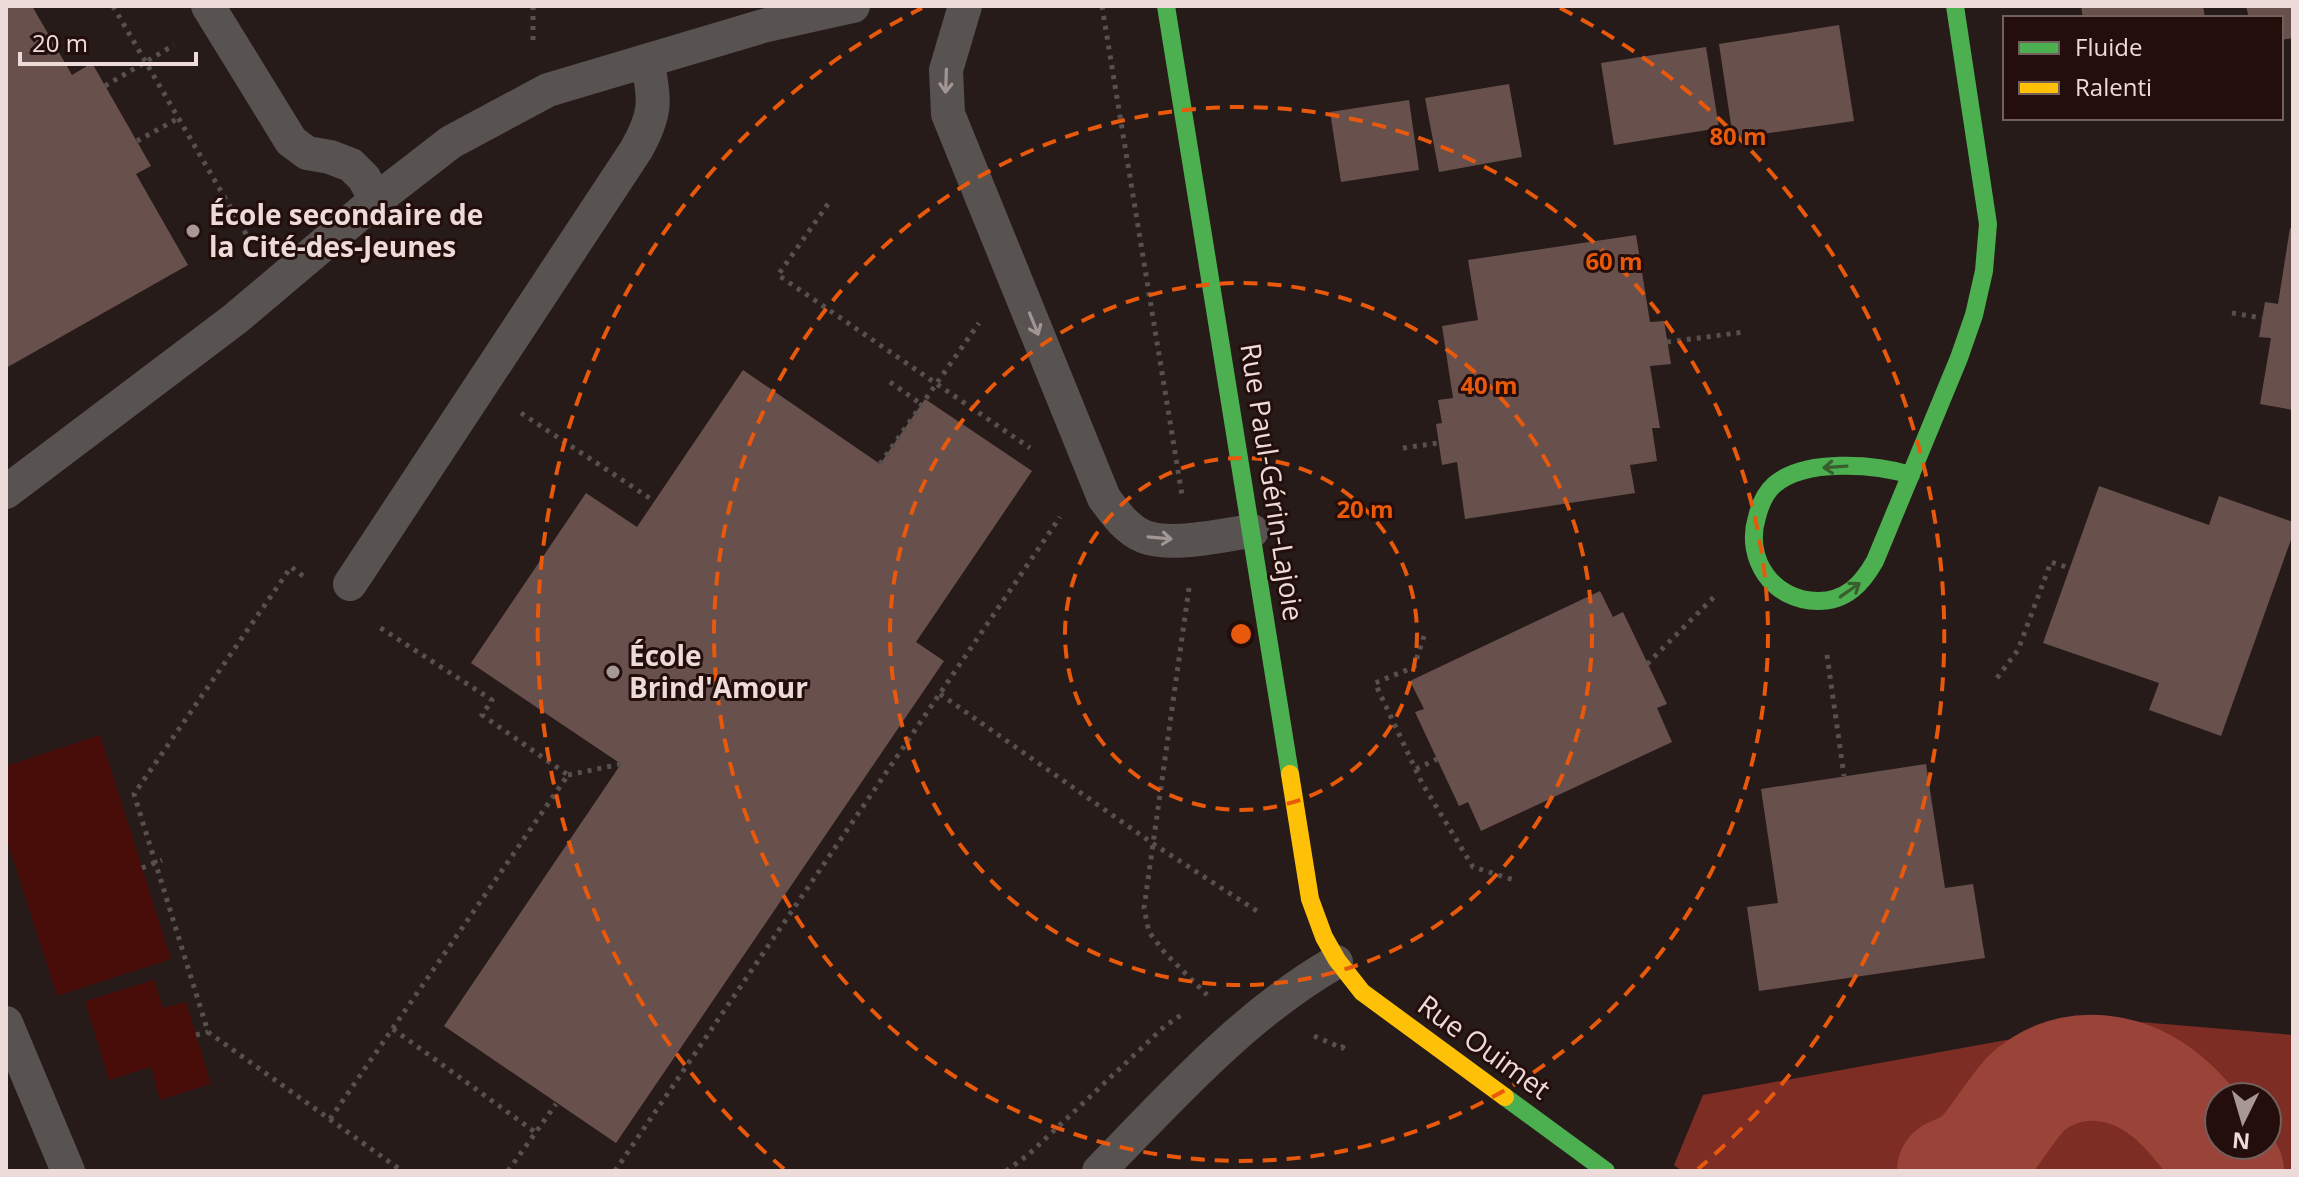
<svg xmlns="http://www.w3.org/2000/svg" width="2299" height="1177" font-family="'Open Sans',sans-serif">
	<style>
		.green { fill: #480d09 }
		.forest { fill: #7e2d24; fill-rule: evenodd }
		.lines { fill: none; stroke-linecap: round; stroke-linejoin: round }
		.river { stroke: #9a4339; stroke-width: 106 }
		.building { fill: #68504d }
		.path { stroke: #56504f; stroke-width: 5; stroke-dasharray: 4 6; stroke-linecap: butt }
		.lane { stroke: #585251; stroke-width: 34 }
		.fast { stroke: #4caf50; stroke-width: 18 }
		.slow { stroke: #ffc107; stroke-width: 18 }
		.oneway { stroke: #a29695 }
		.oneway2 { stroke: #385e2e }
		.ring { fill: none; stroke: #e8590c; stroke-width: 4; stroke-dasharray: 14 10 }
		.poi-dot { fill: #a79896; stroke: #230e0b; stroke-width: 3 }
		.labels { text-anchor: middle; stroke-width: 6; stroke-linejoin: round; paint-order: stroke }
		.poi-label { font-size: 28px; font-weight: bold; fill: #ecdbd9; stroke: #230e0b; text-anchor: start }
		.street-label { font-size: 28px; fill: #ecdbd9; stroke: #230e0b }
		.centre { fill: #e8590c; stroke: #230e0b; stroke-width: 4 }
		.ring-label { font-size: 24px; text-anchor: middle; font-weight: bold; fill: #e8590c; stroke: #230e0b; stroke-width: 6; stroke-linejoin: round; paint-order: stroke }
	</style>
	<rect width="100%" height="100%" fill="#271b1a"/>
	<g class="green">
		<polygon points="100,735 171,959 57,996 6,837 6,766"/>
		<polygon points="154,980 163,1008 186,1002 211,1084 160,1100 151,1067 109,1080 85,1001"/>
	</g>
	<path class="forest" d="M 2117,1020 L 2293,1035 L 2293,1171 L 1682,1171 L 1674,1165 L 1703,1095 ZM 2219,1097 L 2267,1097 L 2267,1145 L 2219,1145 Z"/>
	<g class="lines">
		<path class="river" d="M 1950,1171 C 1957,1168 1965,1165 1972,1160 C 1991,1147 2011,1106 2031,1089 C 2051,1073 2075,1066 2100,1068 C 2164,1074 2194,1124 2231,1171"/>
	</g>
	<g class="building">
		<polygon points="6,6 32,6 72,75 92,63 151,166 136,174 188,265 6,368"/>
		<polygon points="2081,6 2203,6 2205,18 2083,18"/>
		<polygon points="2246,6 2293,6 2293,38 2281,40 2281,18 2249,18"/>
		<polygon points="1839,25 1854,121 1733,138 1719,44"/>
		<polygon points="1706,47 1719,128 1614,145 1601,63"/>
		<polygon points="1509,84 1522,157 1439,172 1425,98"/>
		<polygon points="1409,100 1419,170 1341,182 1330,112"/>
		<polygon points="2290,228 2293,229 2293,410 2260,404 2271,338 2259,337 2265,302 2278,304"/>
		<polygon points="1636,235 1650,322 1664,321 1671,364 1650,366 1660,428 1652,428 1657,461 1630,465 1635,493 1465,519 1457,462 1442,465 1436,424 1442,423 1438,400 1453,398 1442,326 1478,320 1468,260"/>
		<polygon points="743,370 880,464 925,399 1032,471 916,642 944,661 616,1143 444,1026 621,764 471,663 586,493 637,527"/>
		<polygon points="2099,486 2209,525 2219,496 2293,522 2293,534 2221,736 2149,710 2159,683 2043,643"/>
		<polygon points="1600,591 1613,617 1623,612 1667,704 1657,708 1672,742 1481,831 1468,802 1459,806 1415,712 1424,709 1410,681"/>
		<polygon points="1926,764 1945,888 1973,884 1985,958 1759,991 1747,907 1778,903 1761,789"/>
	</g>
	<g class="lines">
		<g class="path">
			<polyline points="113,6 246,234 248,246"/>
			<polyline points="533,6 533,45"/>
			<polyline points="1102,6 1182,495"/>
			<polyline points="105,86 174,45"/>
			<polyline points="137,141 179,118"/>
			<polyline points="828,204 778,275 1030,448"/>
			<polyline points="2232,313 2262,318"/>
			<polyline points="1667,342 1745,332"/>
			<polyline points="890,382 921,404"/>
			<polyline points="521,413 654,501"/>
			<polyline points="1403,448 1438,443"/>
			<polyline points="880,464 979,323"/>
			<polyline points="303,576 291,567 134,794 208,1032 402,1171"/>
			<polyline points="1189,588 1144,908 1149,932 1165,953 1207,995"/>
			<polyline points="1424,636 1414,667 1375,683 1422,783 1473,867 1514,880"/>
			<polyline points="1827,655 1844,776"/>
			<polyline points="1647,664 1717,594"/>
			<polyline points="1997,678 2018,650 2051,562 2069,568"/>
			<polyline points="940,694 1152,843 1260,913"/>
			<polyline points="1416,769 1437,759"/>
			<polyline points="568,775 621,764"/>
			<polyline points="142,868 162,860"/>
			<polyline points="393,1029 535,1132"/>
			<polyline points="196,1035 208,1032"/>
			<polyline points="1314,1036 1342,1048 1344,1045"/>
			<polyline points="330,1119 568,775 482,715 492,700 376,625"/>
			<polyline points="508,1171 556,1104"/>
			<polyline points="615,1171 1060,517"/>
			<polyline points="1006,1171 1028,1155 1165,1026 1181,1015"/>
		</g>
		<g class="lane">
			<polyline points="208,6 291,141 307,153 330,157 351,165 364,178 376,200 451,142 548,90 763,26 853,6"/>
			<path d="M 965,6 L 946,70 L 948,114 L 1104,498 C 1115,513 1127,530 1145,537 C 1174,547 1222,535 1252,531"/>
			<polyline points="6,492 235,319 376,200"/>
			<path d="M 350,584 L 636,150 C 656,115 656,100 647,61"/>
			<polyline points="6,1023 68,1171"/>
			<path d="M 1099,1171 C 1172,1096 1245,1014 1336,962"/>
		</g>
		<g class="fast">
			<polyline points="1166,6 1290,774"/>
			<path d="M 1911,475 C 1875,464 1805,458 1774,485 C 1765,493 1760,505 1757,517 C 1744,559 1773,601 1818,601 C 1846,601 1862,584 1875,561 L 1959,358 L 1974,315 L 1984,271 L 1988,224 L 1955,6"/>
			<polyline points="1505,1097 1606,1171"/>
		</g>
		<polyline class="slow" points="1290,774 1310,899 1324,937 1337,960 1362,992 1505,1097"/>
	</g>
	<defs><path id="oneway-shaft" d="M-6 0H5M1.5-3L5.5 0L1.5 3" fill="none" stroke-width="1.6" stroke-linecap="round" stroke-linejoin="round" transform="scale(2)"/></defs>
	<g class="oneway">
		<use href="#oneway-shaft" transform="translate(946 81) rotate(92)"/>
		<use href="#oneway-shaft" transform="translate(1034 324) rotate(68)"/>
		<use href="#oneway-shaft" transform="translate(1160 538) rotate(5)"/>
	</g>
	<g class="oneway2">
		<use href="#oneway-shaft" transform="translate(1835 467) rotate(176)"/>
		<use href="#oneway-shaft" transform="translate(1850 590) rotate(-35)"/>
	</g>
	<g class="ring">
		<circle cx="1241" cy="634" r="176"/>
		<circle cx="1241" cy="634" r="351"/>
		<circle cx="1241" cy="634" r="527"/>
		<path d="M784 1169A703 703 0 0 1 922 8M1560 8A703 703 0 0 1 1698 1169"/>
	</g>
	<g class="poi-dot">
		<circle cx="193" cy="231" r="8"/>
		<circle cx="613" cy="672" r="8"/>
	</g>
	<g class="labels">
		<g class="poi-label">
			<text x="209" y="225">École secondaire de<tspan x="209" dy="32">la Cité-des-Jeunes</tspan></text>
			<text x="629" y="666">École<tspan x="629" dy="32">Brind'Amour</tspan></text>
		</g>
		<g class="street-label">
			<text transform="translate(1272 482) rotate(81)" y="10">Rue Paul-Gérin-Lajoie</text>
			<text transform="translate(1484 1047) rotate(36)" y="10">Rue Ouimet</text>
		</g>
	</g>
	<circle cx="1241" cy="634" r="12" class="centre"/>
	<g class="ring-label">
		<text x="1738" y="145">80 m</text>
		<text x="1614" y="270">60 m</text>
		<text x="1489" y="394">40 m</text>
		<text x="1365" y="518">20 m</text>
	</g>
	<rect width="2299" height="1177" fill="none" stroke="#ecdbd9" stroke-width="16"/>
	<rect x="2003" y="16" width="280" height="104" fill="#230e0b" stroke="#73605d" stroke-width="2"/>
	<rect x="2019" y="42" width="40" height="12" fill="#4caf50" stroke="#73605d" stroke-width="2"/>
	<text x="2075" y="56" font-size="24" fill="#ecdbd9">Fluide</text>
	<rect x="2019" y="82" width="40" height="12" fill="#ffc107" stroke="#73605d" stroke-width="2"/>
	<text x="2075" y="96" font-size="24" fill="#ecdbd9">Ralenti</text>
	<g transform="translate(2243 1121) rotate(185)"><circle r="38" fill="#230e0b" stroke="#73605d" stroke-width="2"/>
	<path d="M0-6L14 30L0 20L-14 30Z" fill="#a79896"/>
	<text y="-12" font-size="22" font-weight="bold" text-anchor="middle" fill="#ecdbd9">N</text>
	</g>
	<path d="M20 52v12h176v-12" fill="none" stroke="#ecdbd9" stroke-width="4"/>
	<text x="32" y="52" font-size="24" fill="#ecdbd9" stroke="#230e0b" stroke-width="6" paint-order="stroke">20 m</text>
</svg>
